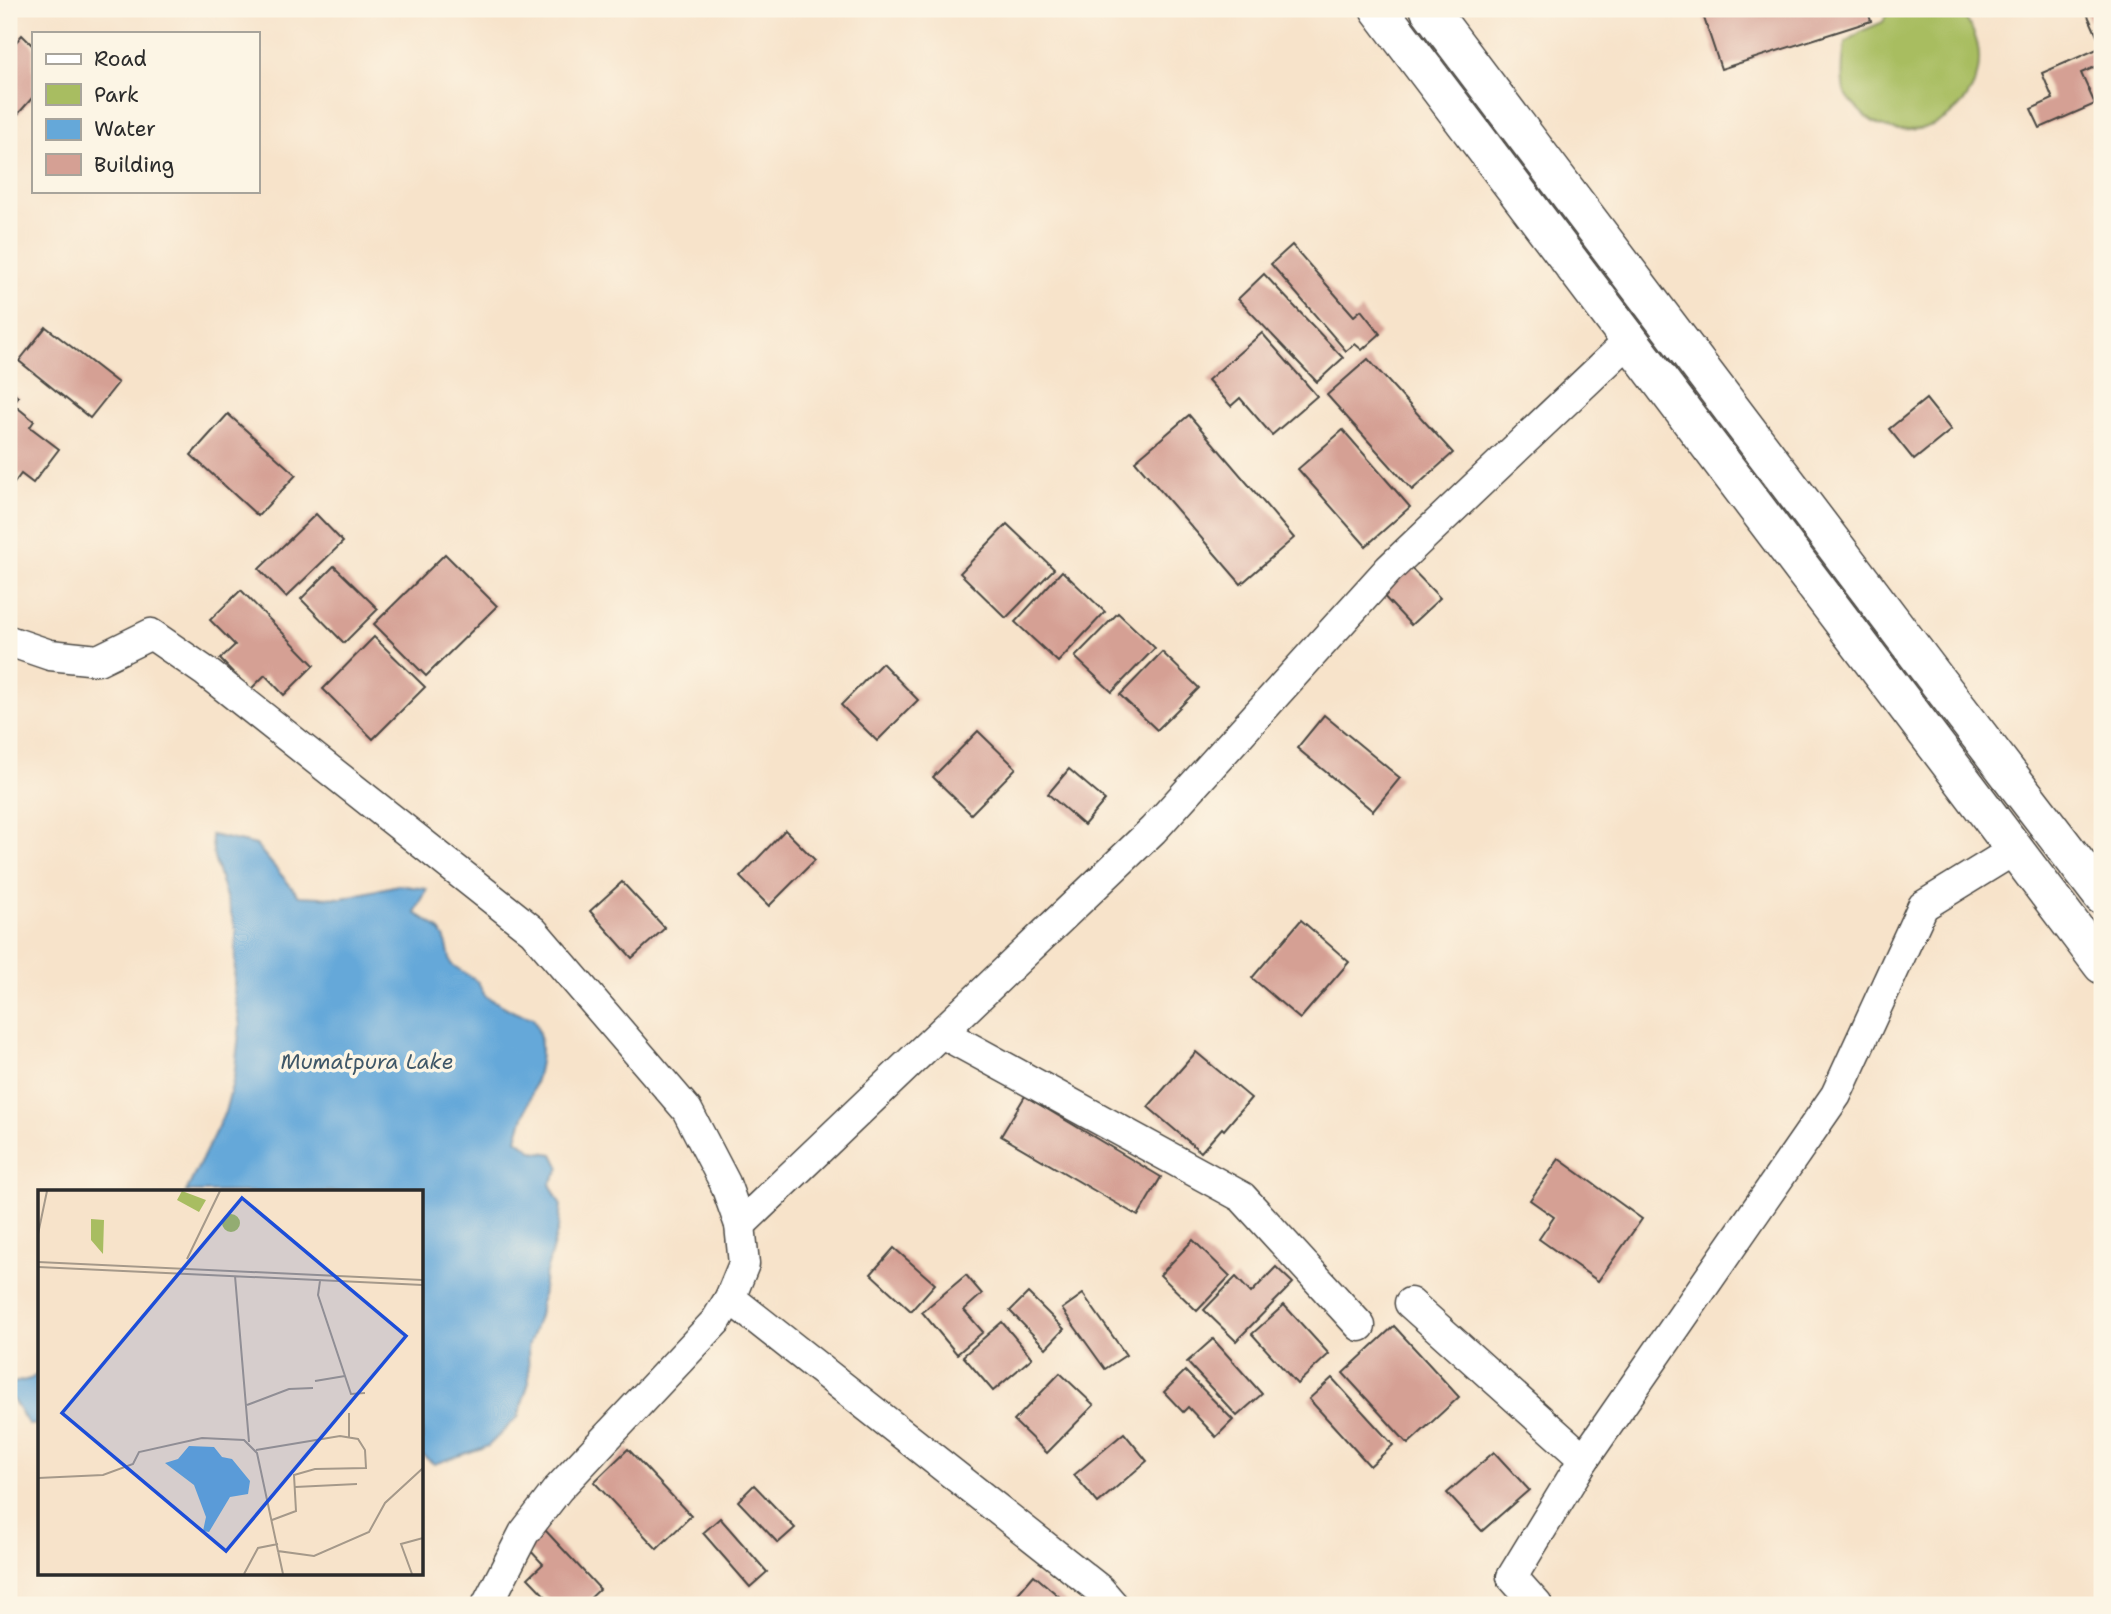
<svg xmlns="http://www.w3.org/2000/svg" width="2111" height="1614" font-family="'Shantell Sans',sans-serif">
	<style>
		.green { fill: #a8bd61; stroke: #6a7446; stroke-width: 2 }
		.water { fill: #65a8d9; stroke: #486a82; stroke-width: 2 }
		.building { fill: #d5a094 }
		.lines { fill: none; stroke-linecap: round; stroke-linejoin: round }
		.minor-casing { stroke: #4a4743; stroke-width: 33 }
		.tertiary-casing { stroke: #4a4743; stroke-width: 40 }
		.minor { stroke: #fff; stroke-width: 30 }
		.tertiary { stroke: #fff; stroke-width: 37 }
		.labels { text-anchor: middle; stroke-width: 7; stroke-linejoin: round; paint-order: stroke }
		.water-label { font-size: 21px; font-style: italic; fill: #3f5768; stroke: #fcf5e5 }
		.inset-road { fill: none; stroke: #a5998a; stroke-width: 2 }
		.view { fill: #1d4ed8; fill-opacity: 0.15; stroke: #1d4ed8; stroke-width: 3.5 }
		.inset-edge { fill: none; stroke: #2b2b2b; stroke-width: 3.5 }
	</style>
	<rect width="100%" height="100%" fill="#fcf5e5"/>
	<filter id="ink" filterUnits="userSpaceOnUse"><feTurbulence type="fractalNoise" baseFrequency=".0143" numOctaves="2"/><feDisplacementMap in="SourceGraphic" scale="14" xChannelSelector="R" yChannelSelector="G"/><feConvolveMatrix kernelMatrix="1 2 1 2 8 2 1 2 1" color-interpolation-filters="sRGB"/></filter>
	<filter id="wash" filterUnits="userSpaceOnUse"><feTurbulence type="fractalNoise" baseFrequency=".00686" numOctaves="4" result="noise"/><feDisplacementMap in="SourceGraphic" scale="28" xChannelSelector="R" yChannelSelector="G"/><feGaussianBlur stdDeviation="1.57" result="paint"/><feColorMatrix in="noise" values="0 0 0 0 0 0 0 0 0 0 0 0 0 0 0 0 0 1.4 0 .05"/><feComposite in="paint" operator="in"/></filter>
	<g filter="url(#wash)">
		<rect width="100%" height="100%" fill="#f7e3ca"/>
		<path class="green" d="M 1890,9 L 1958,9 C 2026,86 1913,172 1857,108 C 1852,103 1846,97 1844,91 C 1841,75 1843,59 1845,43 L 1862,31 L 1883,22 Z"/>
		<g class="water">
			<path d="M 211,835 L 256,845 L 299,896 L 342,898 L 398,885 L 427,889 L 415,913 C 443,930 445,931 451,964 L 478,982 L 485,996 L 514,1012 L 533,1018 C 536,1024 539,1031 540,1038 C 546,1067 524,1110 517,1139 L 533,1151 L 553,1154 L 560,1168 L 550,1184 L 561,1206 L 558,1229 L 545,1276 L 539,1316 L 528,1347 L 529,1382 L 518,1417 L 488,1446 L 434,1464 L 422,1455 L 422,1192 L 186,1192 L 225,1112 L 234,1078 L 240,1025 L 234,991 L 236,930 L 214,858 Z"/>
			<polygon points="40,1373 40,1424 29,1425 9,1394 9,1384 30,1379"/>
		</g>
		<g id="blocks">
			<g class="building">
				<polygon points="1701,9 1867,9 1871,21 1721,69"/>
				<polygon points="2085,9 2102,9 2102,64 2081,73 2095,104 2040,128 2031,109 2053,99 2042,73 2102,47"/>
				<polygon points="22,35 33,46 33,97 18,114 9,106 9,50"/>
				<polygon points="1292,245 1354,316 1361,310 1380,334 1362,350 1355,344 1346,351 1271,264"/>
				<polygon points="1264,274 1343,358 1317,382 1238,299"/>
				<polygon points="46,327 118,383 90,418 19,361"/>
				<polygon points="1262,333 1317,396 1272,435 1240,398 1231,406 1208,380"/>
				<polygon points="1368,359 1453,453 1412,490 1327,395"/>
				<polygon points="9,390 18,397 13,404 34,421 30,427 59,449 33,483 21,474 9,490"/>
				<polygon points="1926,399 1951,430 1914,460 1889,429"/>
				<polygon points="228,414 296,475 258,516 191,455"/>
				<polygon points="1189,415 1294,538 1241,584 1135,461"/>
				<polygon points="1343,430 1410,507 1366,546 1298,469"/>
				<polygon points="316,514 343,542 286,597 259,569"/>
				<polygon points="1007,524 1054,569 1006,618 960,573"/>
				<polygon points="445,554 497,606 426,676 374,624"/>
				<polygon points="1406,563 1440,598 1411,625 1378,590"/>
				<polygon points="334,566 378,609 344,643 301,599"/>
				<polygon points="1062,571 1105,612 1058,662 1015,622"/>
				<polygon points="241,590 314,665 284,695 265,675 250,690 220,659 235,645 210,620"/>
				<polygon points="1118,613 1155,648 1112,692 1075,657"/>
				<polygon points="374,637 425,687 373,739 323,689"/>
				<polygon points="1162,652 1199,688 1157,730 1120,695"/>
				<polygon points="882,663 918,700 877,741 841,705"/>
				<polygon points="1324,715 1400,778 1373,811 1297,748"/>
				<polygon points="978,731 1016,768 971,814 933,777"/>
				<polygon points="1069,769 1105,800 1084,825 1048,794"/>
				<polygon points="785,830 815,860 769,906 740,877"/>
				<polygon points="622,882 665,928 632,958 590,911"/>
				<polygon points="1301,920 1349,962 1300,1019 1252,978"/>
				<polygon points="1196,1052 1251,1098 1224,1130 1222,1128 1201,1152 1148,1107"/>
				<polygon points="1025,1096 1161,1177 1138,1216 1001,1136"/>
				<polygon points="1559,1159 1642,1219 1598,1281 1539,1239 1554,1217 1530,1200"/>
				<polygon points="1193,1240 1230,1276 1197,1311 1160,1275"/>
				<polygon points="894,1248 935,1284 911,1311 871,1274"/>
				<polygon points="1276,1267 1293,1283 1236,1341 1204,1310 1236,1277 1251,1293"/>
				<polygon points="966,1275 982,1294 964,1310 983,1332 957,1354 922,1312"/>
				<polygon points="1028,1293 1064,1329 1046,1348 1010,1311"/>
				<polygon points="1083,1294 1126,1355 1105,1369 1062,1309"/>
				<polygon points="1284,1305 1329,1354 1297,1384 1252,1334"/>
				<polygon points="1002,1322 1032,1358 993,1391 963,1356"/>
				<polygon points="1394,1326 1459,1397 1408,1444 1343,1373"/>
				<polygon points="1213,1339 1262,1394 1237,1416 1187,1362"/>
				<polygon points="1185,1371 1233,1420 1216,1437 1188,1407 1183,1412 1164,1392"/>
				<polygon points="1060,1373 1094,1405 1047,1453 1014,1421"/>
				<polygon points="1332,1378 1393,1445 1370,1466 1309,1399"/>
				<polygon points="1124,1433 1147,1461 1098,1503 1074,1475"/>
				<polygon points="628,1449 691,1516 657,1549 594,1482"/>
				<polygon points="1494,1452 1529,1490 1482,1531 1447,1493"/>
				<polygon points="754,1485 795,1528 778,1543 738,1501"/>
				<polygon points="720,1518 767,1572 750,1587 703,1533"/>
				<polygon points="545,1530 600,1589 583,1605 554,1605 528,1578 543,1564 527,1547"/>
				<polygon points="1034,1575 1069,1605 1008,1605"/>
			</g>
		</g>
	</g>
	<g filter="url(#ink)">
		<use href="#blocks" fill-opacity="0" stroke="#4a4743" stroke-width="2"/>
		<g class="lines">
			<defs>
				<g id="minor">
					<polyline points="9,641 50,655 98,660 151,634 206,672 533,931 687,1110 725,1183 740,1225 744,1264 730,1298 716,1321 558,1489 524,1533 487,1605"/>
					<polyline points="942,1033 1242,1197 1360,1326"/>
					<polyline points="740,1225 1153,830 1389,569 1629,341"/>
					<polyline points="730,1298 1100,1590 1113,1605"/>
					<polyline points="1410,1303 1584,1459"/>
					<polyline points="1537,1605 1512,1577 1584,1459 1836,1095 1923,906 2014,850"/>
				</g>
				<g id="tertiary">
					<polyline points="1379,9 2102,965"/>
					<polyline points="1429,9 1938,682 2102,896"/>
				</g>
			</defs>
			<use href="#minor" class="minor-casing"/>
			<use href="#tertiary" class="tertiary-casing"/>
			<use href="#minor" class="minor"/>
			<use href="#tertiary" class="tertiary"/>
		</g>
	</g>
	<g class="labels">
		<g class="water-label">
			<text x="367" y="1069">Mumatpura Lake</text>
		</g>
	</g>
	<g transform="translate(38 1190)">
		<rect width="385" height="385" fill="#f7e3ca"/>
		<path d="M 144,1 L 168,10 L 161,22 L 139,10 ZM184 33a9 9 0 1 1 18 0a9 9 0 1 1-18 0ZM 53,29 L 66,30 L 65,64 L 53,50 Z" fill="#a8bd61"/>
		<path d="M 151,256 L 176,257 L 184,267 L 194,269 L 212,291 L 210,304 L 192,307 L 171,342 L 165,341 L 168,327 L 156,295 L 127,273 L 140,269 Z" fill="#65a8d9"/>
		<path class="inset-road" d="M 0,44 L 9,1M 149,69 L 182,1M 0,72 L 385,90M 0,77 L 385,95M 197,86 L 211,252M 282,91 L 280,105 L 313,204 L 327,203M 277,191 L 307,186M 209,215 L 251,199 L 275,198M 311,223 L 311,248M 218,260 L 302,246 L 320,249 L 327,260 L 328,278 L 277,279 L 256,285 L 258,321 L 234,330M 0,288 L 65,285 L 95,274 L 101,262 L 164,248 L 206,250 L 219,263 L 240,361 L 276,366 L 331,342 L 347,313 L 385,278M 257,297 L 319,294M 240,361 L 245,384M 206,384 L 220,358 L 240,354M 374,384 L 363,354 L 385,348"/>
		<path class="view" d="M 204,8 L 368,146 L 188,361 L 24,223 Z"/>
		<rect width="385" height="385" class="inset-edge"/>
	</g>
	<rect width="2111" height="1614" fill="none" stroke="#fcf5e5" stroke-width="35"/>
	<rect x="32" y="32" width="228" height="161" fill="#fcf5e5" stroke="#a8a49b" stroke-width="2"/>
	<rect x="46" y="54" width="35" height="10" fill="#ffffff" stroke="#a8a49b" stroke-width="2"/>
	<text x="94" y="66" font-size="21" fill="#2b2b2b">Road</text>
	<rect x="46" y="84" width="35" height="21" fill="#a8bd61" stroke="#a8a49b" stroke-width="2"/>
	<text x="94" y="102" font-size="21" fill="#2b2b2b">Park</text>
	<rect x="46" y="119" width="35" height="21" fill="#65a8d9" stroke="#a8a49b" stroke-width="2"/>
	<text x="94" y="136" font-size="21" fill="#2b2b2b">Water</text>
	<rect x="46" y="154" width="35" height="21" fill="#d5a094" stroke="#a8a49b" stroke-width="2"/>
	<text x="94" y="172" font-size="21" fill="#2b2b2b">Building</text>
</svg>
